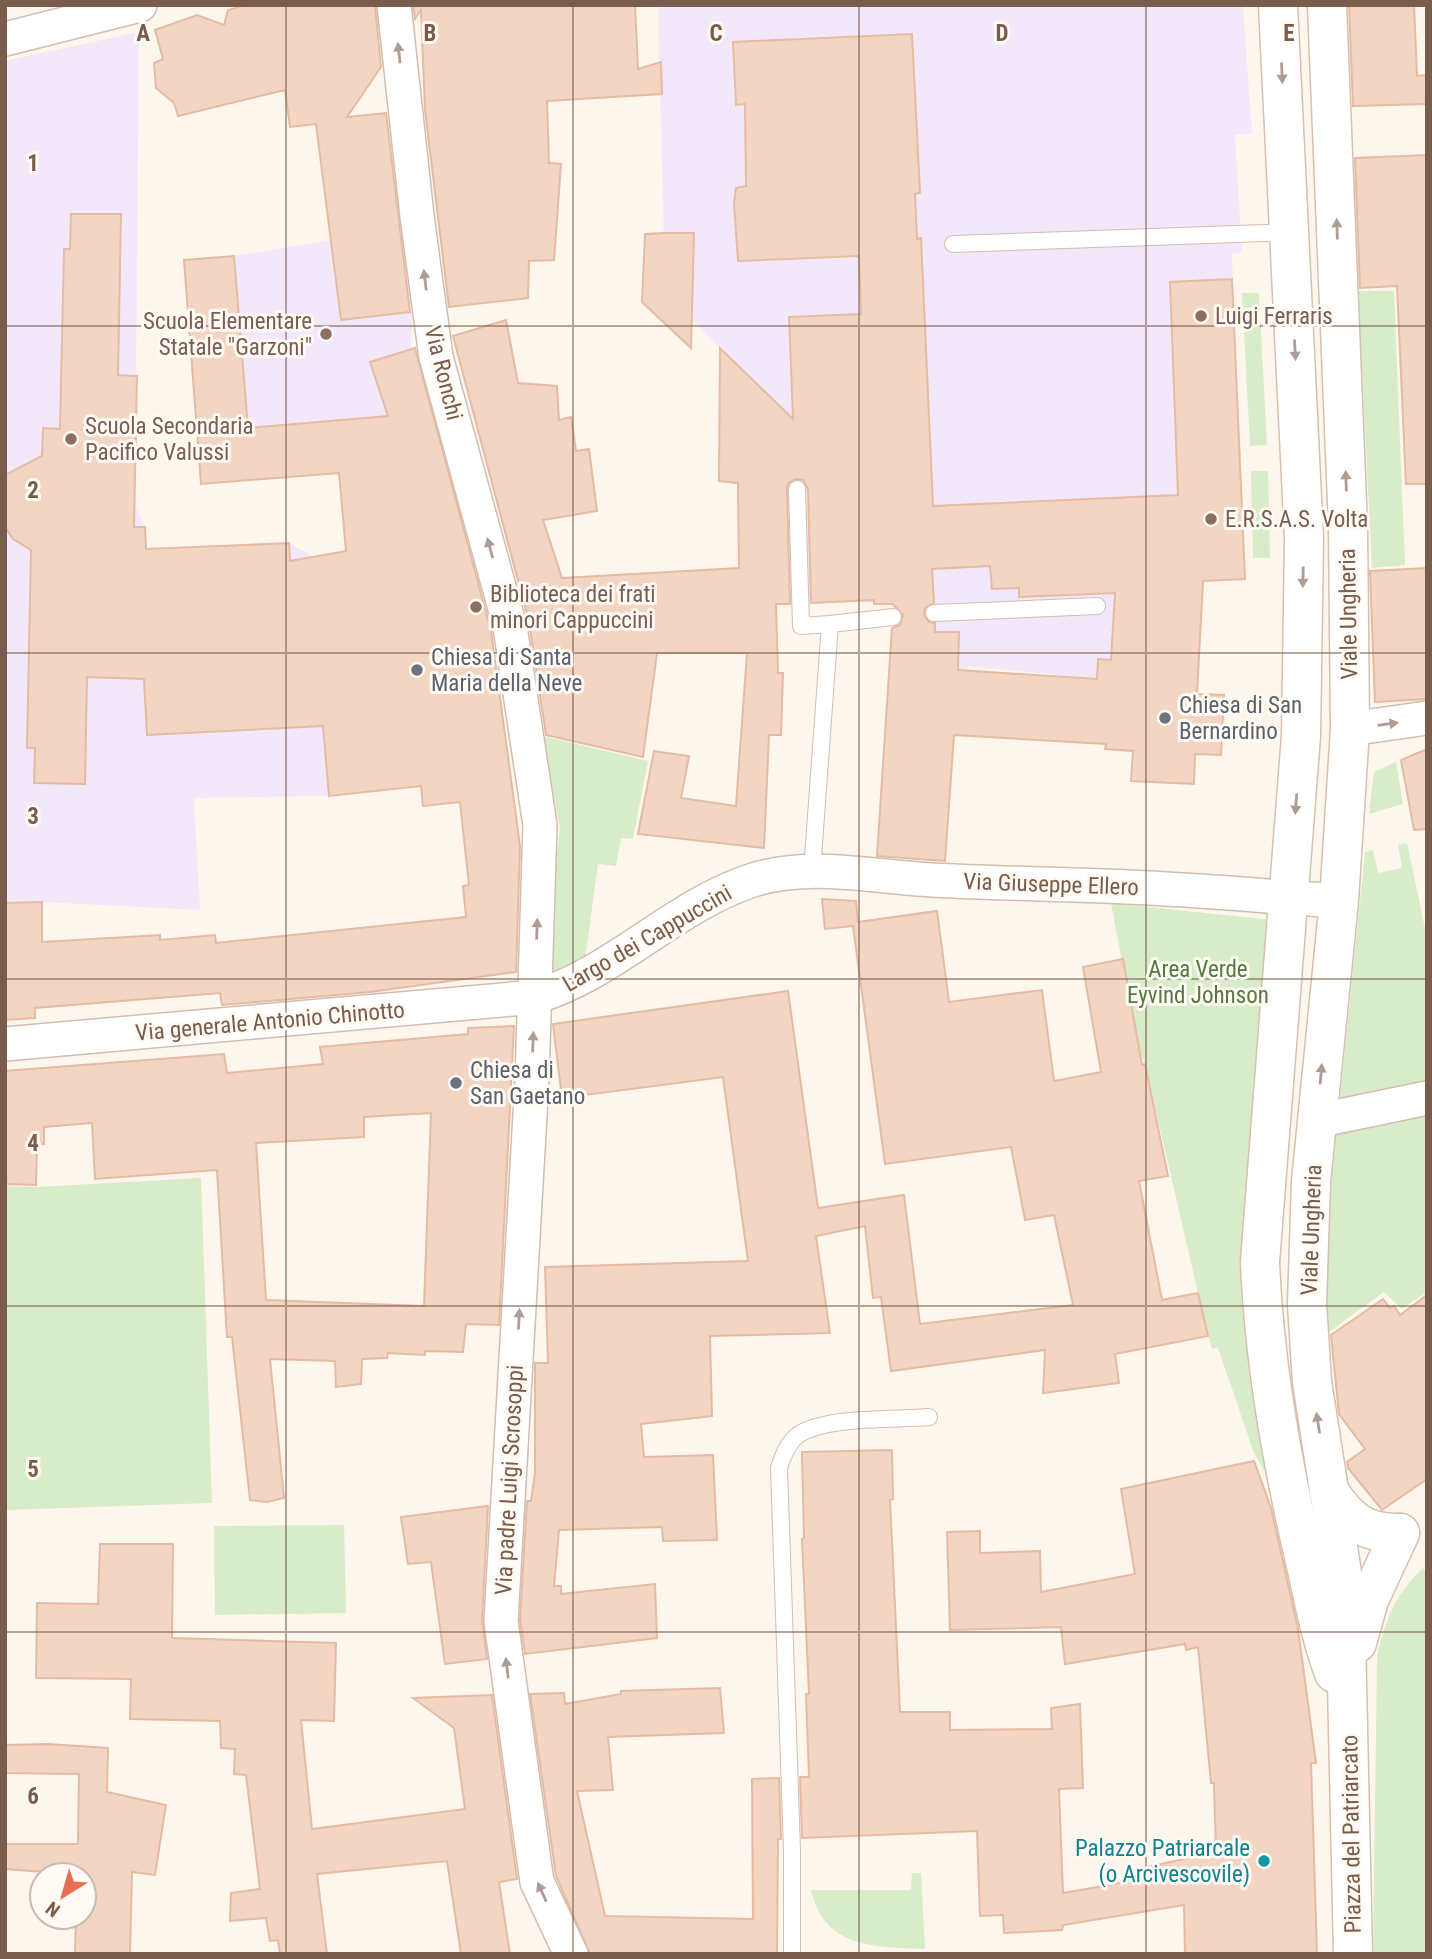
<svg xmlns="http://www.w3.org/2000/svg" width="1432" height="1959" font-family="'Roboto Condensed',sans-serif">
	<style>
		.education { fill: #f3e8fa }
		.green { fill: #d8ecc9 }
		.building { fill: #f3d5c3; stroke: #e6bba3; stroke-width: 2; fill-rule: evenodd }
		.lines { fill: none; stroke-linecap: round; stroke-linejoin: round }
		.lane-casing { stroke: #d1beb0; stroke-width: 18 }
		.street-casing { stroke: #d1beb0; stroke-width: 36 }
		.secondary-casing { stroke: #d6c0b0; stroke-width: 41 }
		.lane { stroke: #fff; stroke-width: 16 }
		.street { stroke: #fff; stroke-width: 33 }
		.secondary { stroke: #fff; stroke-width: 38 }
		.oneway { fill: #af9d94 }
		.grid { fill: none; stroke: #7a5c4d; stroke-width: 2; stroke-opacity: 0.55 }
		.education-dot { fill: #8d6e63; stroke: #fffaf3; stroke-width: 2.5 }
		.worship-dot { fill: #6b7280; stroke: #fffaf3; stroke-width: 2.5 }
		.culture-dot { fill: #0f9aa8; stroke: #fffaf3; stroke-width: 2.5 }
		.labels { text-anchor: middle; stroke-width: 6; stroke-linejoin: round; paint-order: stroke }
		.education-label { font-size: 23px; fill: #785e54; stroke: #fffaf3; text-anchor: start }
		.street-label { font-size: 23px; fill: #7a5c4d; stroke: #fffaf3 }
		.worship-label { font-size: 23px; fill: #5b616d; stroke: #fffaf3; text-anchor: start }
		.park-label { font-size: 23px; fill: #537a41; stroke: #fffaf3 }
		.culture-label { font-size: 23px; fill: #0d838f; stroke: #fffaf3; text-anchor: end }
		.grid-label { font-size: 23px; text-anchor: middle; font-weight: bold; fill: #7a5c4d; stroke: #fffaf3; stroke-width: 6; stroke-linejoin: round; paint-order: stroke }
	</style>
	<rect width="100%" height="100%" fill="#fdf6ec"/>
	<g class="education">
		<polygon points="658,5 1243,5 1252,133 1235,135 1242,252 1232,254 1245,579 1203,581 1111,660 1098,659 1097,679 968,666 969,680 957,679 959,632 895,628 892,604 776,598 765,392 684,312 665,283"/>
		<polygon points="139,32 135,503 145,527 146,549 289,543 314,557 329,796 194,798 200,910 42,902 5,903 5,61"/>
		<polygon points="331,240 341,320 412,311 411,349 370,362 388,416 248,428 234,256"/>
	</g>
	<g class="green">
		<polygon points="1358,291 1394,291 1405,565 1372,568"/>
		<polygon points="1242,293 1259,293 1267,445 1250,446"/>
		<polygon points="1251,471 1268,471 1270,558 1253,558"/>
		<polygon points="543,736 648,761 633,839 621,838 616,866 598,864 584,967 542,981 560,828"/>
		<polygon points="1396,762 1403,804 1369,814 1374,772"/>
		<polygon points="1407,843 1427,938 1427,1085 1340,1100 1365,852 1373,850 1378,873 1402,868 1398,845"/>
		<polygon points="1111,903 1273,920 1245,1321 1266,1474 1254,1453 1218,1348 1212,1349 1208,1336 1145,1064 1138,1047"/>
		<polygon points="1427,1104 1427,1292 1402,1309 1384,1292 1326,1334 1321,1231 1326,1124"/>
		<polygon points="201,1178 212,1503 5,1510 5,1186 36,1187"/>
		<polygon points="344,1525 346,1613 215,1615 214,1526"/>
		<path d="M 1423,1568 L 1427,1573 L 1427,1954 L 1373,1954 L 1377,1656 C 1385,1620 1396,1593 1423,1568 Z"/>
		<path d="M 912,1873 L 921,1873 L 925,1949 C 876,1947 824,1949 811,1890 L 911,1890 Z"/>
	</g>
	<g class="building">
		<polygon points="246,5 375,5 381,67 347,117 386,113 410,312 341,320 316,124 290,127 285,90 178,116 174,103 156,88 154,63 163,59 155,30 197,15 224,25 228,10"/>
		<polygon points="413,5 635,5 638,69 661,62 662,94 547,101 549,163 561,164 554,260 529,261 528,298 449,307 425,110 421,10 415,19"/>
		<polygon points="1349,5 1414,5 1417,76 1427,75 1427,104 1353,106"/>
		<path d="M 912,34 L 920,193 L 915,194 L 917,239 L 921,238 L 933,506 L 1178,495 L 1170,282 L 1232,279 L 1245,579 L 1203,581 L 1197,694 L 1224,695 L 1221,755 L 1195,754 L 1194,784 L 1131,781 L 1133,751 L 1105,749 L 1106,744 L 954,735 L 945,861 L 877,856 L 892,628 L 900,625 L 903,615 L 893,604 L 874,604 L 874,600 L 811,603 L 808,489 L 803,480 L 796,479 L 788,483 L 787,489 L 790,604 L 776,604 L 778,673 L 783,673 L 781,735 L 769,735 L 764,848 L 638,834 L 654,751 L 689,756 L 681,798 L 736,806 L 747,653 L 657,653 L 643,757 L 546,735 L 529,622 L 453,336 L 506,320 L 518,383 L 557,386 L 559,420 L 571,417 L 576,451 L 589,449 L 597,511 L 543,520 L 562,578 L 739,568 L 738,483 L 719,481 L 720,348 L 793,419 L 789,317 L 861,314 L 859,256 L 738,261 L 734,203 L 736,188 L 746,186 L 745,104 L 736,105 L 733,42 ZM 990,566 L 992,589 L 1019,588 L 1019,597 L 1115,593 L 1111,660 L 1098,659 L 1097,679 L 958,670 L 959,632 L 935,632 L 935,623 L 929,622 L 924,614 L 925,608 L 934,603 L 932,569 Z"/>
		<polygon points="1427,155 1427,484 1406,484 1397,286 1360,288 1355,158"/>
		<polygon points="71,214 121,214 118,375 137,376 134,527 145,527 146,549 289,543 290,561 346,551 339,473 201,484 184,260 234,256 248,428 388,416 370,362 415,348 491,631 520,846 516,972 370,992 222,1005 220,993 35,1008 35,1018 5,1020 5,903 42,902 42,942 160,935 160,940 215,935 216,943 466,917 463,886 469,885 460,802 423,806 421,786 329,796 323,726 147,735 144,679 87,677 85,784 34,783 35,748 27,748 31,550 13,539 5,527 5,475 42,456 43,428 60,429 64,249 70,249"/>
		<polygon points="665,233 694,233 691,348 642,302 645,234"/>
		<polygon points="1427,568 1427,699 1375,702 1370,571"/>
		<polygon points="1427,749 1427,829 1414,830 1401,760"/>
		<polygon points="822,899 856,901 858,922 937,911 949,1002 1042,990 1054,1081 1101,1072 1083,967 1123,959 1142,1065 1145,1064 1168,1176 1139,1181 1162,1300 1198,1293 1208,1336 1115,1354 1119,1383 1043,1393 1045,1350 891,1371 881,1297 873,1298 865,1226 816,1236 830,1333 710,1336 712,1416 641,1424 644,1457 713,1455 717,1540 663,1541 662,1527 559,1530 554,1586 561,1586 561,1594 655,1584 657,1638 525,1654 520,1620 527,1501 531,1501 535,1473 535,1363 548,1363 545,1267 748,1261 723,1077 562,1098 553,1024 788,991 818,1208 904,1195 920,1324 1073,1305 1054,1215 1025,1220 1011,1147 885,1164 853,926 825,929"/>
		<path d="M 514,1026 L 499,1325 L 466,1324 L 463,1352 L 425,1351 L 425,1355 L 388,1353 L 387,1358 L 362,1359 L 361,1384 L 336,1387 L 335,1361 L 270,1359 L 284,1498 L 267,1502 L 250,1500 L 232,1337 L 227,1337 L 217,1170 L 95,1179 L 92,1123 L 44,1127 L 44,1144 L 37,1143 L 36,1185 L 5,1184 L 5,1071 L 224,1054 L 227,1073 L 323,1064 L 320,1047 L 468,1034 L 468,1028 ZM 431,1113 L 424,1306 L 266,1300 L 256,1143 L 364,1137 L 364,1117 Z"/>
		<polygon points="1427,1295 1427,1479 1382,1510 1348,1468 1347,1462 1365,1449 1339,1414 1331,1335 1383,1299 1390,1308 1394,1306 1400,1315"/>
		<polygon points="892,1450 893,1499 890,1500 900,1712 950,1712 950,1730 1052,1729 1051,1708 1080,1704 1083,1788 1059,1789 1063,1893 1126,1882 1124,1872 1216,1852 1214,1783 1211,1783 1198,1647 1186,1650 1185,1644 1065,1664 1061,1627 950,1630 947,1532 980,1531 980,1553 1040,1551 1041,1592 1135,1574 1121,1489 1254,1461 1271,1508 1298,1629 1316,1763 1311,1763 1317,1954 1185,1954 1184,1905 1063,1925 1062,1930 1004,1933 1003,1915 980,1916 977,1831 802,1838 800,1777 809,1777 806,1694 809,1694 802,1539 804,1538 802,1452"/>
		<polygon points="488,1506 482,1620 487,1659 445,1664 431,1562 408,1564 401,1517"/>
		<polygon points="100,1544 173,1544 172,1638 336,1643 334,1721 301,1720 312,1829 465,1809 454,1728 413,1698 492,1695 517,1879 499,1882 510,1954 461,1954 447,1861 317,1874 327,1954 280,1954 278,1940 270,1941 266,1918 230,1921 231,1893 260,1889 246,1775 234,1774 235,1749 221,1748 220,1721 130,1719 131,1679 36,1678 37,1603 98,1604"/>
		<polygon points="720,1688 724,1733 608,1737 613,1790 577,1791 605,1916 753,1919 752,1779 779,1778 781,1839 778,1839 777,1954 590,1954 556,1876 530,1694 564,1693 565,1704 621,1694 621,1691"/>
		<polygon points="48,1744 108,1748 107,1792 166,1805 155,1875 132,1872 130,1954 75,1954 76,1917 84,1917 84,1875 5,1869 5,1844 78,1844 79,1774 5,1773 5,1745"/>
	</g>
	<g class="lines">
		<defs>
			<g id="lane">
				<polyline points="953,244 1290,232"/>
				<polyline points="797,489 801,626 830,624"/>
				<polyline points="934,613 1097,606"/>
				<polyline points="812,871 830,624 893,617"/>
				<path d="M 792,1954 L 792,1850 L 779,1468 C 783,1456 787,1444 798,1435 C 826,1416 895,1420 929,1417"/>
			</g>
			<g id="street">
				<polyline points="394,5 417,216 436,357 510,627 540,825 532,1080 501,1621 537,1882 571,1954"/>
				<polyline points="5,39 140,5"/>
				<polyline points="1350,729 1427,718"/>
				<path d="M 5,1044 L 535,997 C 615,973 673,906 753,880 C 810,862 873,877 932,880 C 1004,884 1076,884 1149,888 C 1212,891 1275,897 1339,901"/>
				<polyline points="1316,1121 1427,1098"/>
			</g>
			<g id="secondary">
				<path d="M 1278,5 L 1304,539 L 1301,736 L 1260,1262 C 1264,1360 1280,1453 1302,1548 C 1312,1590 1319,1633 1334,1673"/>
				<polyline points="1327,5 1348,528 1350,729 1339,901 1311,1182 1307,1304 1312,1382 1345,1592 1353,1954"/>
				<path d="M 1329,1491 C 1348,1520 1364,1534 1400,1533"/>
				<polyline points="1357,1643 1369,1600 1400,1533"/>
			</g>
		</defs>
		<use href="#lane" class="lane-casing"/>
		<use href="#street" class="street-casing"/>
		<use href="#secondary" class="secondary-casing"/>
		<use href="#lane" class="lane"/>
		<use href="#street" class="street"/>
		<use href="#secondary" class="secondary"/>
	</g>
	<defs><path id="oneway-solid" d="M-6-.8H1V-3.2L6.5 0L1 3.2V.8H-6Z" transform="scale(1.75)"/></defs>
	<g class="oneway">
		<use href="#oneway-solid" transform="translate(399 53) rotate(-96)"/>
		<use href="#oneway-solid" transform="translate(1282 73) rotate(87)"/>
		<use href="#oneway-solid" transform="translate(1337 229) rotate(-92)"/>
		<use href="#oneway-solid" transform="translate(425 280) rotate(-97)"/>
		<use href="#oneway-solid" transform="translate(1295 350) rotate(87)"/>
		<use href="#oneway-solid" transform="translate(1346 481) rotate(-92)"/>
		<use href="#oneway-solid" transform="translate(490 548) rotate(-105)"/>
		<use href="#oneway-solid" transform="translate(1303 577) rotate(91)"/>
		<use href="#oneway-solid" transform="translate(1388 724) rotate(-8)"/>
		<use href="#oneway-solid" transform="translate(1296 804) rotate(94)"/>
		<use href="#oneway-solid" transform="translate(537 929) rotate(-88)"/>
		<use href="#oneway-solid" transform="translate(533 1042) rotate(-88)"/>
		<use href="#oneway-solid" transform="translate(1321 1074) rotate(-85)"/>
		<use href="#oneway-solid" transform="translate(519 1319) rotate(-87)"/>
		<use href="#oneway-solid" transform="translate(1318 1423) rotate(-99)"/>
		<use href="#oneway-solid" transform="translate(507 1668) rotate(-97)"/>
		<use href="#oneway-solid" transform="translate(542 1892) rotate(-114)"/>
	</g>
	<path class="grid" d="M 286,5 L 286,1954M 573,5 L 573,1954M 859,5 L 859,1954M 1146,5 L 1146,1954M 5,326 L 1427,326M 5,653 L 1427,653M 5,979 L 1427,979M 5,1306 L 1427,1306M 5,1632 L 1427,1632"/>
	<g class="education-dot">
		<circle cx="1201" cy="316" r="7"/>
		<circle cx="326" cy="334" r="7"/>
		<circle cx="71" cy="439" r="7"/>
		<circle cx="1211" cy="519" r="7"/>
		<circle cx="476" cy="607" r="7"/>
	</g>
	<g class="worship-dot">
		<circle cx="417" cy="670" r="7"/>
		<circle cx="1165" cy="718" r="7"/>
		<circle cx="456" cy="1083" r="7"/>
	</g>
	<circle class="culture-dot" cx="1264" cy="1861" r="7"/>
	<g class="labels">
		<g class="education-label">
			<text x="1215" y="324">Luigi Ferraris</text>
			<text x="312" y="329" text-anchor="end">Scuola Elementare<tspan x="312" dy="26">Statale "Garzoni"</tspan></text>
			<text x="85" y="434">Scuola Secondaria<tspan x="85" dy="26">Pacifico Valussi</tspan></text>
			<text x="1225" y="527">E.R.S.A.S. Volta</text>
			<text x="490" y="602">Biblioteca dei frati<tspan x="490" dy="26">minori Cappuccini</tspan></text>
		</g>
		<g class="street-label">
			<text transform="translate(444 373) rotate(76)" y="8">Via Ronchi</text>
			<text transform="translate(1348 614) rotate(-91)" y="8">Viale Ungheria</text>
			<text transform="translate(1051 884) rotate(2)" y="8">Via Giuseppe Ellero</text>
			<text transform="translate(647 938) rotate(-30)" y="8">Largo dei Cappuccini</text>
			<text transform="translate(270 1021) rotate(-5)" y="8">Via generale Antonio Chinotto</text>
			<text transform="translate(1311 1230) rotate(-88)" y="8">Viale Ungheria</text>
			<text transform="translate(509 1480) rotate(-87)" y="8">Via padre Luigi Scrosoppi</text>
			<text transform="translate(1351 1834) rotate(-91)" y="8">Piazza del Patriarcato</text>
		</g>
		<g class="worship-label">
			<text x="431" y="665">Chiesa di Santa<tspan x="431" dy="26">Maria della Neve</tspan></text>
			<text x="1179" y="713">Chiesa di San<tspan x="1179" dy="26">Bernardino</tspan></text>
			<text x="470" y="1078">Chiesa di<tspan x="470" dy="26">San Gaetano</tspan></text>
		</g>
		<g class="park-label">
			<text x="1198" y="977">Area Verde<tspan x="1198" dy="26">Eyvind Johnson</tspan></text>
		</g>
		<g class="culture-label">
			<text x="1250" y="1856">Palazzo Patriarcale<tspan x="1250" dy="26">(o Arcivescovile)</tspan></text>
		</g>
	</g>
	<g class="grid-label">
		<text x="143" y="41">A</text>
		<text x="430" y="41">B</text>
		<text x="716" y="41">C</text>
		<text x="1002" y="41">D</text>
		<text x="1289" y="41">E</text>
		<text x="33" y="171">1</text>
		<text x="33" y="498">2</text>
		<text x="33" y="824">3</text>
		<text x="33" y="1151">4</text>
		<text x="33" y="1477">5</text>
		<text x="33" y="1804">6</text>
	</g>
	<rect width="1432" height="1959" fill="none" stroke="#7a5c4d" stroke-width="14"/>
	<g transform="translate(63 1896) rotate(217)"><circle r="33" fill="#fffaf3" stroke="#cabbb1" stroke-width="2"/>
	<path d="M0-5L12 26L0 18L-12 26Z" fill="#e76f51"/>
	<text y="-10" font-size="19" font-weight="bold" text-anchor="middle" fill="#7a5c4d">N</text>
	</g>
</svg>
